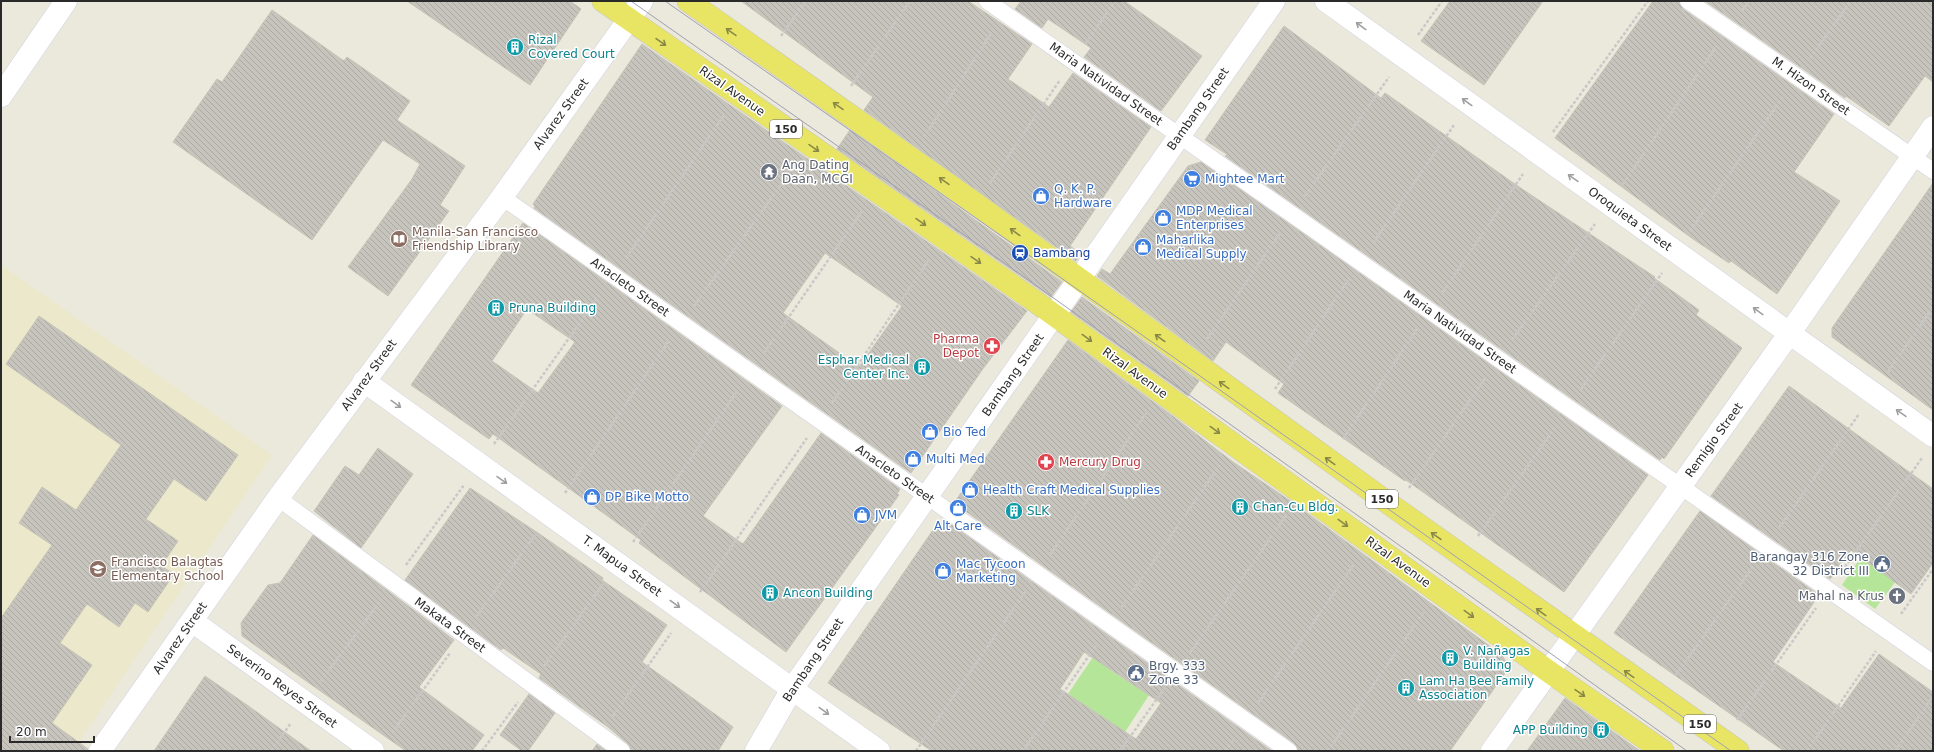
<svg xmlns="http://www.w3.org/2000/svg" width="1934" height="752" font-family="'DejaVu Sans',sans-serif">
	<style>
		.education { fill: #ece8cc }
		.pitch { fill: #b4e598 }
		.building { fill: url(#building-back-hatch); stroke: #c6c4b6; fill-rule: evenodd }
		.lines { fill: none; stroke-linecap: round; stroke-linejoin: round }
		.lane-casing { stroke: #d2d2e2; stroke-width: 17 }
		.street-casing { stroke: #d2d2e2; stroke-width: 23 }
		.secondary-casing { stroke: #d2d2e2; stroke-width: 23 }
		.primary-casing { stroke: #c8c8c8; stroke-width: 23 }
		.path { stroke: #c8c8c8; stroke-width: 2.5; stroke-dasharray: 3 2; stroke-linecap: butt }
		.lane { stroke: #fff; stroke-width: 16 }
		.street { stroke: #fff; stroke-width: 22 }
		.secondary { stroke: #fff; stroke-width: 22 }
		.primary { stroke: #e8e564; stroke-width: 22 }
		.tram { stroke: #a09fb3; stroke-width: 1 }
		.oneway { stroke: #9f9f9f }
		.oneway2 { stroke: #898847 }
		.labels { text-anchor: middle; stroke-width: 3; stroke-linejoin: round; paint-order: stroke }
		.shield { fill: #fff; stroke: #6a6a6a; stroke-width: 1 }
		.shield-label { font-size: 11px; font-weight: bold; fill: #2a2a2a }
		.culture-label { font-size: 12px; fill: #0d838f; stroke: #fff; text-anchor: start }
		.street-label { font-size: 12px; fill: #2a2a2a; stroke: #fff }
		.worship-label { font-size: 12px; fill: #5b616d; stroke: #fff; text-anchor: start }
		.shop-label { font-size: 12px; fill: #366cbe; stroke: #fff; text-anchor: start }
		.education-label { font-size: 12px; fill: #785e54; stroke: #fff; text-anchor: start }
		.transit-label { font-size: 12px; fill: #164399; stroke: #fff; text-anchor: start }
		.health-label { font-size: 12px; fill: #be3a42; stroke: #fff; text-anchor: end }
		.service-label { font-size: 12px; fill: #4e5e75; stroke: #fff; text-anchor: end }
	</style>
	<defs>
		<pattern id="building-back-hatch" width="6" height="6" patternUnits="userSpaceOnUse"><rect width="6" height="6" fill="#c6c4bc"/><path d="M-1 5l2 2M0 0l6 6M5-1l2 2" fill="none" stroke="#aaa9a2"/></pattern>
	</defs>
	<rect width="100%" height="100%" fill="#ebe8dc"/>
	<polygon class="education" points="1,265 272,455 73,751 1,751"/>
	<g class="pitch">
		<polygon points="1861,557 1895,582 1875,609 1842,585"/>
		<polygon points="1106,638 1110,670 1149,695 1125,732 1068,694"/>
	</g>
	<g class="building">
		<polygon points="407,1 570,1 581,9 530,85"/>
		<polygon points="741,1 968,1 1032,44 1008,79 1049,107 1073,73 1151,127 1070,246 1081,254 1076,261 864,110 873,97"/>
		<polygon points="1021,1 1124,1 1202,56 1161,111 1084,57 1091,48 1048,19 1042,28 1015,9"/>
		<polygon points="1450,1 1543,1 1484,85 1421,41"/>
		<polygon points="1653,1 1679,1 1683,9 1834,114 1794,172 1840,201 1777,294 1731,261 1729,263 1693,239 1555,138"/>
		<polygon points="1705,1 1933,1 1933,82 1925,76 1889,126 1846,96 1845,98"/>
		<polygon points="272,10 344,61 347,57 410,101 397,120 465,166 440,205 449,211 388,296 348,267 412,179 420,164 383,140 312,240 173,142 217,79 222,82"/>
		<polygon points="1284,26 1381,98 1385,93 1522,189 1655,277 1654,278 1699,310 1696,315 1742,348 1664,459 1662,457 1660,460 1225,156 1228,155 1205,140"/>
		<path d="M 642,44 L 1027,311 L 982,370 L 911,473 L 534,208 L 535,206 L 533,204 ZM 825,253 L 902,306 L 859,367 L 783,313 Z"/>
		<polygon points="850,130 1062,282 1051,297 837,149"/>
		<polygon points="1201,162 1648,475 1564,592 1406,480 1405,481 1278,393 1284,384 1226,342 1213,361 1097,276 1102,269 1110,274 1188,166"/>
		<polygon points="1933,183 1933,410 1832,337 1832,328"/>
		<path d="M 523,223 L 782,406 L 703,516 L 743,544 L 821,433 L 900,489 L 897,494 L 899,495 L 786,652 L 639,543 L 641,540 L 493,434 L 489,439 L 411,385 ZM 527,309 L 575,342 L 538,393 L 492,361 Z"/>
		<polygon points="1082,297 1199,381 1188,396 1071,312"/>
		<polygon points="39,316 238,455 206,501 174,479 146,519 178,541 161,566 174,574 148,612 135,603 119,627 87,604 60,643 92,665 52,723 88,749 88,751 1,751 1,618 52,545 19,523 42,487 76,510 121,445 6,364"/>
		<polygon points="1068,340 1174,417 1233,462 1289,500 1502,655 1507,664 1505,673 1450,751 1298,751 1294,743 954,503"/>
		<polygon points="1789,386 1933,489 1933,563 1911,594 1851,550 1830,579 1711,496"/>
		<polygon points="378,448 413,474 361,548 314,511 345,466 359,475"/>
		<polygon points="470,488 538,533 603,578 602,580 667,625 642,662 733,727 718,751 631,751 628,744 608,727 539,678 541,674 503,648 501,650 405,580"/>
		<polygon points="1700,511 1819,595 1773,662 1841,708 1879,654 1933,692 1933,751 1784,751 1614,633"/>
		<path d="M 946,521 L 1272,751 L 932,751 L 828,683 L 933,530 ZM 1084,652 L 1161,703 L 1136,739 L 1060,689 Z"/>
		<polygon points="313,535 454,640 419,687 484,735 472,751 406,751 242,636 241,623 268,585 280,583"/>
		<polygon points="205,676 247,705 311,751 154,751"/>
		<polygon points="529,694 555,713 528,751 522,751 500,735"/>
		<polygon points="1565,698 1619,736 1640,751 1527,751"/>
		<polygon points="597,744 606,751 592,751"/>
	</g>
	<g class="lines">
		<defs>
			<g id="lane">
				<polyline points="987,1 1933,663"/>
				<polyline points="1688,1 1933,171"/>
				<polyline points="502,197 1289,751"/>
				<polyline points="278,498 622,751"/>
			</g>
			<g id="street">
				<polyline points="364,381 792,689"/>
				<polyline points="192,621 373,751"/>
				<polyline points="100,751 278,498 502,197 642,1"/>
				<polyline points="1492,751 1789,334 1933,127"/>
			</g>
			<g id="secondary">
				<polyline points="1326,1 1933,436"/>
				<polyline points="1,96 66,1"/>
				<polyline points="792,689 879,751"/>
				<polyline points="756,751 792,689 1274,1"/>
			</g>
			<g id="primary">
				<polyline points="603,1 1036,302 1548,671 1663,751"/>
				<polyline points="688,1 976,204 1395,508 1738,751"/>
			</g>
		</defs>
		<use href="#lane" class="lane-casing"/>
		<use href="#street" class="street-casing"/>
		<use href="#secondary" class="secondary-casing"/>
		<use href="#primary" class="primary-casing"/>
		<g class="path">
			<polyline points="1742,11 1749,1"/>
			<polyline points="1418,35 1442,1"/>
			<polyline points="781,36 806,1"/>
			<polyline points="1086,43 1115,1"/>
			<polyline points="1810,58 1851,1"/>
			<polyline points="851,86 910,1"/>
			<polyline points="1553,132 1648,1"/>
			<polyline points="924,137 992,32"/>
			<polyline points="990,183 1060,80"/>
			<polyline points="1623,184 1716,47"/>
			<polyline points="1305,196 1389,77"/>
			<polyline points="1690,231 1784,95"/>
			<polyline points="1373,243 1454,125"/>
			<polyline points="626,258 724,115"/>
			<polyline points="1443,292 1523,174"/>
			<polyline points="694,306 795,165"/>
			<polyline points="1207,339 1280,233"/>
			<polyline points="1512,340 1595,224"/>
			<polyline points="764,353 862,211"/>
			<polyline points="1888,372 1933,307"/>
			<polyline points="1275,389 1348,280"/>
			<polyline points="1581,389 1662,273"/>
			<polyline points="832,403 930,258"/>
			<polyline points="1343,439 1417,329"/>
			<polyline points="494,444 601,293"/>
			<polyline points="1409,488 1486,377"/>
			<polyline points="565,493 668,342"/>
			<polyline points="1779,528 1859,414"/>
			<polyline points="1478,536 1556,426"/>
			<polyline points="633,542 738,390"/>
			<polyline points="1050,555 1146,413"/>
			<polyline points="406,565 464,485"/>
			<polyline points="1842,571 1922,458"/>
			<polyline points="700,592 807,438"/>
			<polyline points="1122,607 1219,466"/>
			<polyline points="1901,614 1933,569"/>
			<polyline points="476,617 535,535"/>
			<polyline points="1190,653 1287,514"/>
			<polyline points="544,666 603,584"/>
			<polyline points="1676,675 1754,565"/>
			<polyline points="321,681 381,600"/>
			<polyline points="1258,703 1354,564"/>
			<polyline points="613,716 671,633"/>
			<polyline points="1737,720 1816,608"/>
			<polyline points="392,733 450,653"/>
			<polyline points="271,751 291,723"/>
			<polyline points="482,751 518,702"/>
			<polyline points="916,751 1025,592"/>
			<polyline points="1023,751 1097,644"/>
			<polyline points="1120,751 1164,689"/>
			<polyline points="1225,751 1233,740"/>
			<polyline points="1328,751 1423,613"/>
			<polyline points="1807,751 1876,651"/>
			<polyline points="1895,751 1933,696"/>
		</g>
		<use href="#lane" class="lane"/>
		<use href="#street" class="street"/>
		<use href="#secondary" class="secondary"/>
		<use href="#primary" class="primary"/>
		<g class="tram">
			<polyline points="631,1 1020,274 1687,751"/>
			<polyline points="665,1 1033,258 1731,751"/>
		</g>
	</g>
	<defs><path id="oneway-shaft" d="M-6 0H5M1.5-3L5.5 0L1.5 3" fill="none" stroke-width="1.6" stroke-linecap="round" stroke-linejoin="round"/></defs>
	<g class="oneway">
		<use href="#oneway-shaft" transform="translate(1361 26) rotate(-144)"/>
		<use href="#oneway-shaft" transform="translate(1467 102) rotate(-144)"/>
		<use href="#oneway-shaft" transform="translate(1573 178) rotate(-145)"/>
		<use href="#oneway-shaft" transform="translate(1758 311) rotate(-144)"/>
		<use href="#oneway-shaft" transform="translate(396 404) rotate(36)"/>
		<use href="#oneway-shaft" transform="translate(1901 413) rotate(-145)"/>
		<use href="#oneway-shaft" transform="translate(502 480) rotate(35)"/>
		<use href="#oneway-shaft" transform="translate(675 604) rotate(36)"/>
		<use href="#oneway-shaft" transform="translate(824 711) rotate(36)"/>
	</g>
	<g class="oneway2">
		<use href="#oneway-shaft" transform="translate(731 32) rotate(-145)"/>
		<use href="#oneway-shaft" transform="translate(661 42) rotate(35)"/>
		<use href="#oneway-shaft" transform="translate(838 106) rotate(-145)"/>
		<use href="#oneway-shaft" transform="translate(814 148) rotate(35)"/>
		<use href="#oneway-shaft" transform="translate(944 181) rotate(-145)"/>
		<use href="#oneway-shaft" transform="translate(921 222) rotate(35)"/>
		<use href="#oneway-shaft" transform="translate(1015 232) rotate(-144)"/>
		<use href="#oneway-shaft" transform="translate(976 260) rotate(35)"/>
		<use href="#oneway-shaft" transform="translate(1087 338) rotate(36)"/>
		<use href="#oneway-shaft" transform="translate(1160 338) rotate(-144)"/>
		<use href="#oneway-shaft" transform="translate(1224 385) rotate(-144)"/>
		<use href="#oneway-shaft" transform="translate(1215 430) rotate(36)"/>
		<use href="#oneway-shaft" transform="translate(1330 461) rotate(-144)"/>
		<use href="#oneway-shaft" transform="translate(1343 523) rotate(36)"/>
		<use href="#oneway-shaft" transform="translate(1436 536) rotate(-145)"/>
		<use href="#oneway-shaft" transform="translate(1541 612) rotate(-144)"/>
		<use href="#oneway-shaft" transform="translate(1469 614) rotate(36)"/>
		<use href="#oneway-shaft" transform="translate(1629 674) rotate(-144)"/>
		<use href="#oneway-shaft" transform="translate(1580 693) rotate(35)"/>
	</g>
	<defs>
		<symbol id="building-disc" viewBox="-11 -11 22 22"><circle r="9.5" fill="#0f9aa8" stroke="#fff"/><path d="M-4-6H4V6H1V3H-1V6H-4ZM-2.5-4.3h1.7v1.8h-1.7ZM.8-4.3h1.7v1.8H.8ZM-2.5-1h1.7V.8h-1.7ZM.8-1h1.7V.8H.8Z" fill="#fff"/></symbol>
		<symbol id="temple-disc" viewBox="-11 -11 22 22"><circle r="9.5" fill="#6b7280" stroke="#fff"/><path d="M0-6L5-2H3V0L6.5 2.5H4V6H1.5V3h-3V6H-4V2.5H-6.5L-3 0V-2H-5Z" fill="#fff"/></symbol>
		<symbol id="supermarket-disc" viewBox="-11 -11 22 22"><circle r="9.5" fill="#3f7fe0" stroke="#fff"/><path d="M-6-5.5h2.5l.6 2H6L4.5 2H-2.5L-4.4-4H-6ZM-1.5 3.2a1.3 1.3 0 1 0 .1 0ZM3 3.2a1.3 1.3 0 1 0 .1 0Z" fill="#fff"/></symbol>
		<symbol id="shop-disc" viewBox="-11 -11 22 22"><circle r="9.5" fill="#3f7fe0" stroke="#fff"/><path d="M-5-2.5h2.3a2.7 3.5 0 0 1 5.4 0H5L5.5 6h-11ZM-1.5-2.5h3a1.5 2.3 0 0 0-3 0Z" fill="#fff"/></symbol>
		<symbol id="library-disc" viewBox="-11 -11 22 22"><circle r="9.5" fill="#8d6e63" stroke="#fff"/><path d="M-6-4Q-3-5.5-.7-3.5V5Q-3 3-6 4ZM6-4Q3-5.5 .7-3.5V5Q3 3 6 4Z" fill="#fff"/></symbol>
		<symbol id="station-disc" viewBox="-11 -11 22 22"><circle r="9.5" fill="#1a4fb4" stroke="#fff"/><path d="M-3-6H3Q5-6 5-4V2Q5 4 3 4L4.5 6H3L1.5 4h-3L-3 6H-4.5L-3 4Q-5 4-5 2V-4Q-5-6-3-6ZM-3.5-4v3h7v-3ZM-3.5 1v1.5H-2V1ZM2 1v1.5H3.5V1Z" fill="#fff"/></symbol>
		<symbol id="pharmacy-disc" viewBox="-11 -11 22 22"><circle r="9.5" fill="#e0444e" stroke="#fff"/><path d="M-2-6h4v4h4v4h-4v4h-4v-4h-4v-4h4Z" fill="#fff"/></symbol>
		<symbol id="civic-disc" viewBox="-11 -11 22 22"><circle r="9.5" fill="#5c6f8a" stroke="#fff"/><path d="M-.6-6.5H3V-4.5H.6V-3L4-1V1h2V6H-6V1h2V-1L-.6-3ZM-1.2 2.5V6h2.4V2.5Z" fill="#fff"/></symbol>
		<symbol id="school-disc" viewBox="-11 -11 22 22"><circle r="9.5" fill="#8d6e63" stroke="#fff"/><path d="M0-5L7-2L0 1L-7-2ZM-4 1L0 2.5L4 1V4Q0 6-4 4Z" fill="#fff"/></symbol>
		<symbol id="church-disc" viewBox="-11 -11 22 22"><circle r="9.5" fill="#6b7280" stroke="#fff"/><path d="M-1.2-6h2.4v3.5h3.3v2.4h-3.3V6h-2.4V-.1h-3.3v-2.4h3.3Z" fill="#fff"/></symbol>
	</defs>
	<g fill-rule="evenodd">
		<use href="#building-disc" x="505" y="37" width="20" height="20"/>
		<use href="#temple-disc" x="759" y="162" width="20" height="20"/>
		<use href="#supermarket-disc" x="1182" y="169" width="20" height="20"/>
		<use href="#shop-disc" x="1031" y="186" width="20" height="20"/>
		<use href="#shop-disc" x="1153" y="208" width="20" height="20"/>
		<use href="#library-disc" x="389" y="229" width="20" height="20"/>
		<use href="#shop-disc" x="1133" y="237" width="20" height="20"/>
		<use href="#station-disc" x="1010" y="243" width="20" height="20"/>
		<use href="#building-disc" x="486" y="298" width="20" height="20"/>
		<use href="#pharmacy-disc" x="982" y="336" width="20" height="20"/>
		<use href="#building-disc" x="912" y="357" width="20" height="20"/>
		<use href="#shop-disc" x="920" y="422" width="20" height="20"/>
		<use href="#shop-disc" x="903" y="449" width="20" height="20"/>
		<use href="#pharmacy-disc" x="1036" y="452" width="20" height="20"/>
		<use href="#shop-disc" x="960" y="480" width="20" height="20"/>
		<use href="#shop-disc" x="582" y="487" width="20" height="20"/>
		<use href="#building-disc" x="1230" y="497" width="20" height="20"/>
		<use href="#shop-disc" x="948" y="498" width="20" height="20"/>
		<use href="#building-disc" x="1004" y="501" width="20" height="20"/>
		<use href="#shop-disc" x="852" y="505" width="20" height="20"/>
		<use href="#civic-disc" x="1872" y="554" width="20" height="20"/>
		<use href="#school-disc" x="88" y="559" width="20" height="20"/>
		<use href="#shop-disc" x="933" y="561" width="20" height="20"/>
		<use href="#building-disc" x="760" y="583" width="20" height="20"/>
		<use href="#church-disc" x="1887" y="586" width="20" height="20"/>
		<use href="#building-disc" x="1440" y="648" width="20" height="20"/>
		<use href="#civic-disc" x="1126" y="663" width="20" height="20"/>
		<use href="#building-disc" x="1396" y="678" width="20" height="20"/>
		<use href="#building-disc" x="1591" y="720" width="20" height="20"/>
	</g>
	<g class="labels">
		<g class="shield">
			<rect x="770" y="120" width="32" height="18" rx="3"/>
			<rect x="1366" y="490" width="32" height="18" rx="3"/>
			<rect x="1684" y="715" width="32" height="18" rx="3"/>
		</g>
		<g class="shield-label">
			<text x="786" y="133">150</text>
			<text x="1382" y="503">150</text>
			<text x="1700" y="728">150</text>
		</g>
		<g class="culture-label">
			<text x="528" y="44">Rizal<tspan x="528" dy="14">Covered Court</tspan></text>
			<text x="509" y="312">Pruna Building</text>
			<text x="909" y="364" text-anchor="end">Esphar Medical<tspan x="909" dy="14">Center Inc.</tspan></text>
			<text x="1253" y="511">Chan-Cu Bldg.</text>
			<text x="1027" y="515">SLK</text>
			<text x="783" y="597">Ancon Building</text>
			<text x="1463" y="655">V. Nañagas<tspan x="1463" dy="14">Building</tspan></text>
			<text x="1419" y="685">Lam Ha Bee Family<tspan x="1419" dy="14">Association</tspan></text>
			<text x="1588" y="734" text-anchor="end">APP Building</text>
		</g>
		<g class="street-label">
			<text transform="translate(1106 84) rotate(35)" y="4">Maria Natividad Street</text>
			<text transform="translate(1811 86) rotate(35)" y="4">M. Hizon Street</text>
			<text transform="translate(732 91) rotate(35)" y="4">Rizal Avenue</text>
			<text transform="translate(1198 109) rotate(-55)" y="4">Bambang Street</text>
			<text transform="translate(561 114) rotate(-54)" y="4">Alvarez Street</text>
			<text transform="translate(1630 219) rotate(36)" y="4">Oroquieta Street</text>
			<text transform="translate(630 287) rotate(35)" y="4">Anacleto Street</text>
			<text transform="translate(1460 332) rotate(35)" y="4">Maria Natividad Street</text>
			<text transform="translate(1135 373) rotate(36)" y="4">Rizal Avenue</text>
			<text transform="translate(369 375) rotate(-54)" y="4">Alvarez Street</text>
			<text transform="translate(1013 375) rotate(-55)" y="4">Bambang Street</text>
			<text transform="translate(1714 440) rotate(-54)" y="4">Remigio Street</text>
			<text transform="translate(895 474) rotate(35)" y="4">Anacleto Street</text>
			<text transform="translate(1398 562) rotate(36)" y="4">Rizal Avenue</text>
			<text transform="translate(622 566) rotate(36)" y="4">T. Mapua Street</text>
			<text transform="translate(450 625) rotate(36)" y="4">Makata Street</text>
			<text transform="translate(180 638) rotate(-55)" y="4">Alvarez Street</text>
			<text transform="translate(813 660) rotate(-56)" y="4">Bambang Street</text>
			<text transform="translate(282 686) rotate(36)" y="4">Severino Reyes Street</text>
		</g>
		<g class="worship-label">
			<text x="782" y="169">Ang Dating<tspan x="782" dy="14">Daan, MCGI</tspan></text>
			<text x="1884" y="600" text-anchor="end">Mahal na Krus</text>
		</g>
		<g class="shop-label">
			<text x="1205" y="183">Mightee Mart</text>
			<text x="1054" y="193">Q. K. P.<tspan x="1054" dy="14">Hardware</tspan></text>
			<text x="1176" y="215">MDP Medical<tspan x="1176" dy="14">Enterprises</tspan></text>
			<text x="1156" y="244">Maharlika<tspan x="1156" dy="14">Medical Supply</tspan></text>
			<text x="943" y="436">Bio Ted</text>
			<text x="926" y="463">Multi Med</text>
			<text x="983" y="494">Health Craft Medical Supplies</text>
			<text x="605" y="501">DP Bike Motto</text>
			<text x="875" y="519">JVM</text>
			<text x="958" y="530" text-anchor="middle">Alt Care</text>
			<text x="956" y="568">Mac Tycoon<tspan x="956" dy="14">Marketing</tspan></text>
		</g>
		<g class="education-label">
			<text x="412" y="236">Manila-San Francisco<tspan x="412" dy="14">Friendship Library</tspan></text>
			<text x="111" y="566">Francisco Balagtas<tspan x="111" dy="14">Elementary School</tspan></text>
		</g>
		<g class="transit-label">
			<text x="1033" y="257">Bambang</text>
		</g>
		<g class="health-label">
			<text x="979" y="343">Pharma<tspan x="979" dy="14">Depot</tspan></text>
			<text x="1059" y="466" text-anchor="start">Mercury Drug</text>
		</g>
		<g class="service-label">
			<text x="1869" y="561">Barangay 316 Zone<tspan x="1869" dy="14">32 District III</tspan></text>
			<text x="1149" y="670" text-anchor="start">Brgy. 333<tspan x="1149" dy="14">Zone 33</tspan></text>
		</g>
	</g>
	<rect width="1934" height="752" fill="none" stroke="#2a2a2a" stroke-width="4"/>
	<path d="M10 736v6h84v-6" fill="none" stroke="#2a2a2a" stroke-width="2"/>
	<text x="16" y="736" font-size="12" fill="#2a2a2a" stroke="#ffffff" stroke-width="3" paint-order="stroke">20 m</text>
</svg>
